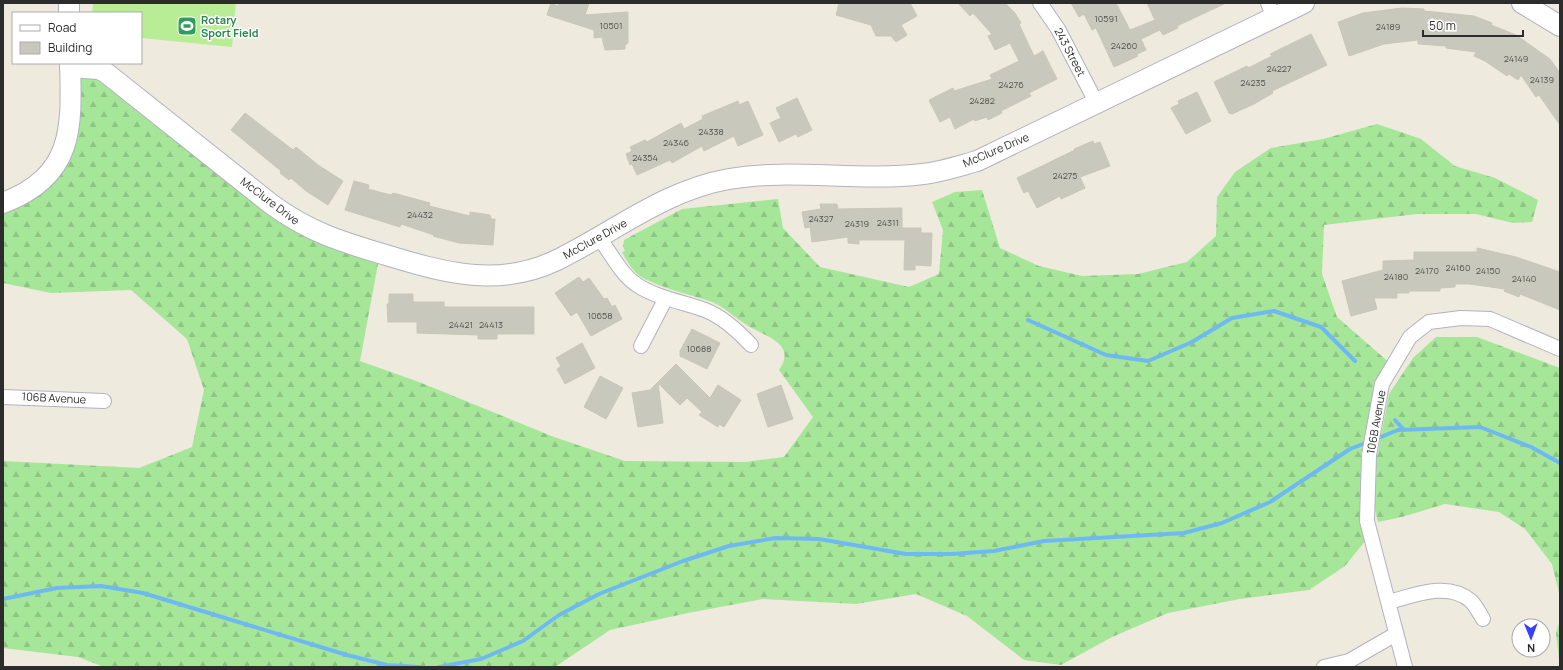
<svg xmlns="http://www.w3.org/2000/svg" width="1563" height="670" font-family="Manrope,sans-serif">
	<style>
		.forest { fill: url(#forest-firs) }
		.pitch { fill: #b9ed95 }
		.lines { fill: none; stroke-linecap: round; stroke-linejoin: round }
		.stream { stroke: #6eb9f3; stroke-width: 4 }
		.building { fill: #c9c8bc; stroke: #cac6b7 }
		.street-casing { stroke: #b2b2c0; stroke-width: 16 }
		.secondary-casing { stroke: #b2b2c0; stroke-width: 22 }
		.street { stroke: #fff; stroke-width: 14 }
		.secondary { stroke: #fff; stroke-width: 20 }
		.labels { text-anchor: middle; stroke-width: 3; stroke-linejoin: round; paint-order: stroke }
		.number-label { font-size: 9px; fill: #535350 }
		.leisure-label { font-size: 11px; font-weight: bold; fill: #27864d; stroke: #fff; text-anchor: start }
		.street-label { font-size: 11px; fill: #2c2c2c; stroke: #fff }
	</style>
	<defs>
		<pattern id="forest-firs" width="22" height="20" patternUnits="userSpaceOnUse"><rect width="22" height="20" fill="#a6e699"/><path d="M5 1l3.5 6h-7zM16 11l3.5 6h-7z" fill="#8fc584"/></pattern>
	</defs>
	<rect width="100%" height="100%" fill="#eeeade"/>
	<g class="forest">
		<path d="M 70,67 L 99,69 L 271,204 L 380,253 L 360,361 L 419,382 L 554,437 L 625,461 L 745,462 L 784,457 L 813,417 L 779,370 C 797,344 767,337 750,327 C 737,320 725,307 712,302 C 689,294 664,289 643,278 C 634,273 627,262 622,252 L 625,251 L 623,246 L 624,240 L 682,209 L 778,199 L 783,228 L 820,267 L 909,287 L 939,274 L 943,230 L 932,202 L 955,192 L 982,190 L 1000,248 L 1039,266 L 1082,276 L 1138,274 L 1187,262 L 1216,236 L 1217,197 L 1235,172 L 1271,148 L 1323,139 L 1377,124 L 1421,139 L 1455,166 L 1495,178 L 1538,200 L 1532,222 L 1513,223 L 1476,214 L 1417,214 L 1324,225 L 1322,274 L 1337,317 L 1392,365 L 1378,413 L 1370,535 L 1345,566 L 1309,590 L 1240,599 L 1168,613 L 1112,637 L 1061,665 L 1024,660 L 967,616 L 916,594 L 856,604 L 763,599 L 688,613 L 610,630 L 555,667 L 104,667 L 78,657 L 3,648 L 3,461 L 139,468 L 192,447 L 204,390 L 187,339 L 131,290 L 51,293 L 3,283 L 3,203 L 53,168 Z"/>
		<polygon points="1436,337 1477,337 1560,368 1560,597 1552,564 1525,529 1499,512 1445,504 1402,517 1378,522 1374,506 1376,462 1389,394 1413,358"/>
		<polygon points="1560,620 1560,667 1556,633"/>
	</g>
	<polygon class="pitch" points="93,3 236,3 232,47 141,38 141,13 92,13"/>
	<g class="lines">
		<g class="stream">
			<polyline points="1028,320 1106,355 1148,361 1192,342 1232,318 1274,311 1321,327 1355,361"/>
			<polyline points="1395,420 1404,430"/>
			<polyline points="1376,439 1398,430 1480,427 1531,447 1560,463"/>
			<polyline points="3,599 57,588 101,586 143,593 347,655 387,665 419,667"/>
			<polyline points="439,667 481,659 523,641 559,615 599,594 683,561 729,546 775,538 819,539 906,554 952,554 994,551 1044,541 1184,533 1222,523 1270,502 1350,449 1368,442"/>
		</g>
	</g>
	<g class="building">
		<polygon points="551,3 558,6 559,3 589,3 585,15 628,12 628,43 625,45 625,49 605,50 602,37 594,38 594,30 547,15"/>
		<polygon points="839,3 910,3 917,16 901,25 907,35 896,42 891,36 876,36 871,25 836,15"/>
		<polygon points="958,3 1005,3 1015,13 1021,23 1019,24 1034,56 1043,51 1057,79 1029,93 1031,96 1001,111 1002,113 988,120 987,117 975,121 974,119 955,129 950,117 940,122 929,100 953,88 954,91 992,79 990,75 1019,61 1010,43 995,50 988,36 992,34 973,13 970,16"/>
		<polygon points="1071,3 1116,3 1130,30 1155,20 1147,3 1226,3 1177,26 1178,28 1163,35 1160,30 1141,39 1146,50 1137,54 1138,56 1114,67 1096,28 1092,30 1084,14 1079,17"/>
		<polygon points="1402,8 1424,9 1424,11 1474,16 1492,23 1491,25 1516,35 1550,59 1560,73 1560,125 1539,95 1536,97 1521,75 1518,80 1509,74 1507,76 1485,61 1474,56 1476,52 1446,48 1446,46 1418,44 1418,40 1384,44 1349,56 1338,22 1363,13"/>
		<polygon points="1311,34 1327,65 1272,91 1273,93 1254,104 1232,114 1229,113 1214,82 1247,66 1248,68 1272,56 1270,54"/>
		<polygon points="1197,92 1211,121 1186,134 1171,108 1179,104 1178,101"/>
		<polygon points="797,98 812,130 798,137 796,134 779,142 770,123 781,118 776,108"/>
		<polygon points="738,101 739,105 748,101 763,135 738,146 734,136 704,151 702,146 672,163 670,160 637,175 632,164 630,165 626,154 632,151 630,147 645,140 647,142 681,123 684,129 703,119 702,116"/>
		<polygon points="245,113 293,150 296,147 318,165 343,181 328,205 306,191 291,178 289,180 280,173 281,171 231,130"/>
		<polygon points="1093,141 1094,144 1100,142 1110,166 1080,177 1085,188 1061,199 1060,196 1037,208 1028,191 1024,193 1017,178 1075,150 1074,149"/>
		<polygon points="354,181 369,185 368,189 391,195 393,193 430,203 429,206 470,216 470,212 490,215 491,219 495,219 493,245 459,243 433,236 434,235 401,224 400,227 345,210"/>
		<polygon points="820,204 837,204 838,209 902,208 902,228 921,228 921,233 932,233 931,266 915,265 915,270 904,270 905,240 859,240 859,244 848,243 848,237 812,242 810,227 805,228 802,212 821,209"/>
		<polygon points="1477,248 1516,257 1560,272 1560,310 1520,294 1519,297 1504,291 1505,289 1469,284 1455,284 1455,287 1440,288 1440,291 1409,291 1409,293 1397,293 1397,298 1374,298 1377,309 1351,316 1342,281 1383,270 1383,261 1414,260 1414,252 1477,252"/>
		<polygon points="579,277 583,282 589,278 604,299 607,298 612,307 615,305 622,319 591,336 577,312 571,316 555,293"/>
		<polygon points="389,294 413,294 413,302 444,302 444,307 534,307 534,334 497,334 497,339 478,339 478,335 417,333 417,322 388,322 387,304 389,304"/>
		<polygon points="692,329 720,343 707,369 680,356 680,351"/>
		<polygon points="582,343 595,368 565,384 557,369 561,366 556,358"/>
		<polygon points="676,364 710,398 718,385 741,400 724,427 719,424 718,427 699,415 702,412 687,398 680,405 658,383 663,423 638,427 632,393 650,390"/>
		<polygon points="600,376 623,388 606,419 584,407"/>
		<polygon points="781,385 793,419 768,427 757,394"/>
	</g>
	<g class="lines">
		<defs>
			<g id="street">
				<polyline points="1040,3 1058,29 1097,104"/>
				<polyline points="1268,3 1274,18"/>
				<path d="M 598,237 C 611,252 620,274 637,285 C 657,298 683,302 705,310 C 723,317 738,331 751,345"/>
				<polyline points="641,346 666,298"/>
				<polyline points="3,397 104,401"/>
				<path d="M 1389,602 C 1415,595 1448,581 1471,601 C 1476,606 1480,614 1483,619"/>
				<polyline points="1324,667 1349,661 1396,634"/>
				<polyline points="1405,667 1367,521 1369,455 1382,384 1410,337 1429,322 1461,318 1490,319 1560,349"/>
			</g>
			<g id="secondary">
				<polyline points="69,3 69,13"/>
				<polyline points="1522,3 1560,26"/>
				<path d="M 70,67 L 99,69 L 105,72 L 271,204 C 309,232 342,242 386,255 C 445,273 499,288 557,260 C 614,232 665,190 729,179 C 792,168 858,182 923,174 C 941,172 959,166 977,161 L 1304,3"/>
				<path d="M 3,203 C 74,176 72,128 70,63"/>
			</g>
		</defs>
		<use href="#street" class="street-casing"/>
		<use href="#secondary" class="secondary-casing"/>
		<use href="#street" class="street"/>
		<use href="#secondary" class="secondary"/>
	</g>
	<defs>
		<symbol id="stadium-square" viewBox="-11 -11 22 22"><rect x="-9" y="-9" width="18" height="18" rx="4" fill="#2e9e5b" stroke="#fff"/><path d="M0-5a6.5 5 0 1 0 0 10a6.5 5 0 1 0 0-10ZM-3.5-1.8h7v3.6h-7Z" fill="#fff"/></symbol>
	</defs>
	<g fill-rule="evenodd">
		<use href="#stadium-square" x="176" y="15" width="22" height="22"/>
	</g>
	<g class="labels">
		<g class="number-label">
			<text x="1106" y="22">10591</text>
			<text x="611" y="29">10501</text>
			<text x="1388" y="30">24189</text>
			<text x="1124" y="49">24260</text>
			<text x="1516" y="62">24149</text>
			<text x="1279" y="72">24227</text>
			<text x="1542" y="83">24139</text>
			<text x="1253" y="86">24235</text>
			<text x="1011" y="88">24276</text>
			<text x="982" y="104">24282</text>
			<text x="711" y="135">24338</text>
			<text x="676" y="146">24346</text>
			<text x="645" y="161">24354</text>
			<text x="1065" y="179">24275</text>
			<text x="420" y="218">24432</text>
			<text x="821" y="222">24327</text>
			<text x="888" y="226">24311</text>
			<text x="857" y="227">24319</text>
			<text x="1458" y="271">24160</text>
			<text x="1427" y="274">24170</text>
			<text x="1488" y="274">24150</text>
			<text x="1396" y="280">24180</text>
			<text x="1524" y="282">24140</text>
			<text x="600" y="319">10658</text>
			<text x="461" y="328">24421</text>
			<text x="491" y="328">24413</text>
			<text x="699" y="352">10688</text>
		</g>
		<g class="leisure-label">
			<text x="201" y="24">Rotary<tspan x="201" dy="13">Sport Field</tspan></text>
		</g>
		<g class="street-label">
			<text transform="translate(1070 52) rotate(62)" y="4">243 Street</text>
			<text transform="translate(996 150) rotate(-23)" y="4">McClure Drive</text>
			<text transform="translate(270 201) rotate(37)" y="4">McClure Drive</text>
			<text transform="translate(595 239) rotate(-29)" y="4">McClure Drive</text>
			<text transform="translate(54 398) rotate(3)" y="4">106B Avenue</text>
			<text transform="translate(1376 422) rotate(-80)" y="4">106B Avenue</text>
		</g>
	</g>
	<rect width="1563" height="670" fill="none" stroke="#2c2c2c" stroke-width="8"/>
	<rect x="12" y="12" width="130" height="52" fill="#ffffff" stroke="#ababab"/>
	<rect x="20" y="25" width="20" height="6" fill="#ffffff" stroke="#ababab"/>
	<text x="48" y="32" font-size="12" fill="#2c2c2c">Road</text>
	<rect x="20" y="42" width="20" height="12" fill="#c9c8bc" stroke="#ababab"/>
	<text x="48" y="52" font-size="12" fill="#2c2c2c">Building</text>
	<g transform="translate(1531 638) rotate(179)"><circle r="19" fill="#ffffff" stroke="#ababab"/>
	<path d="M0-3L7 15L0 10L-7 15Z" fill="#3a3eff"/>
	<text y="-6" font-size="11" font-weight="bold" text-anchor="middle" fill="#2c2c2c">N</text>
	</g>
	<path d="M1423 30v6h100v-6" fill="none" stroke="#2c2c2c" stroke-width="2"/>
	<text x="1429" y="30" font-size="12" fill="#2c2c2c" stroke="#ffffff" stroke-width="3" paint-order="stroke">50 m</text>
</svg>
